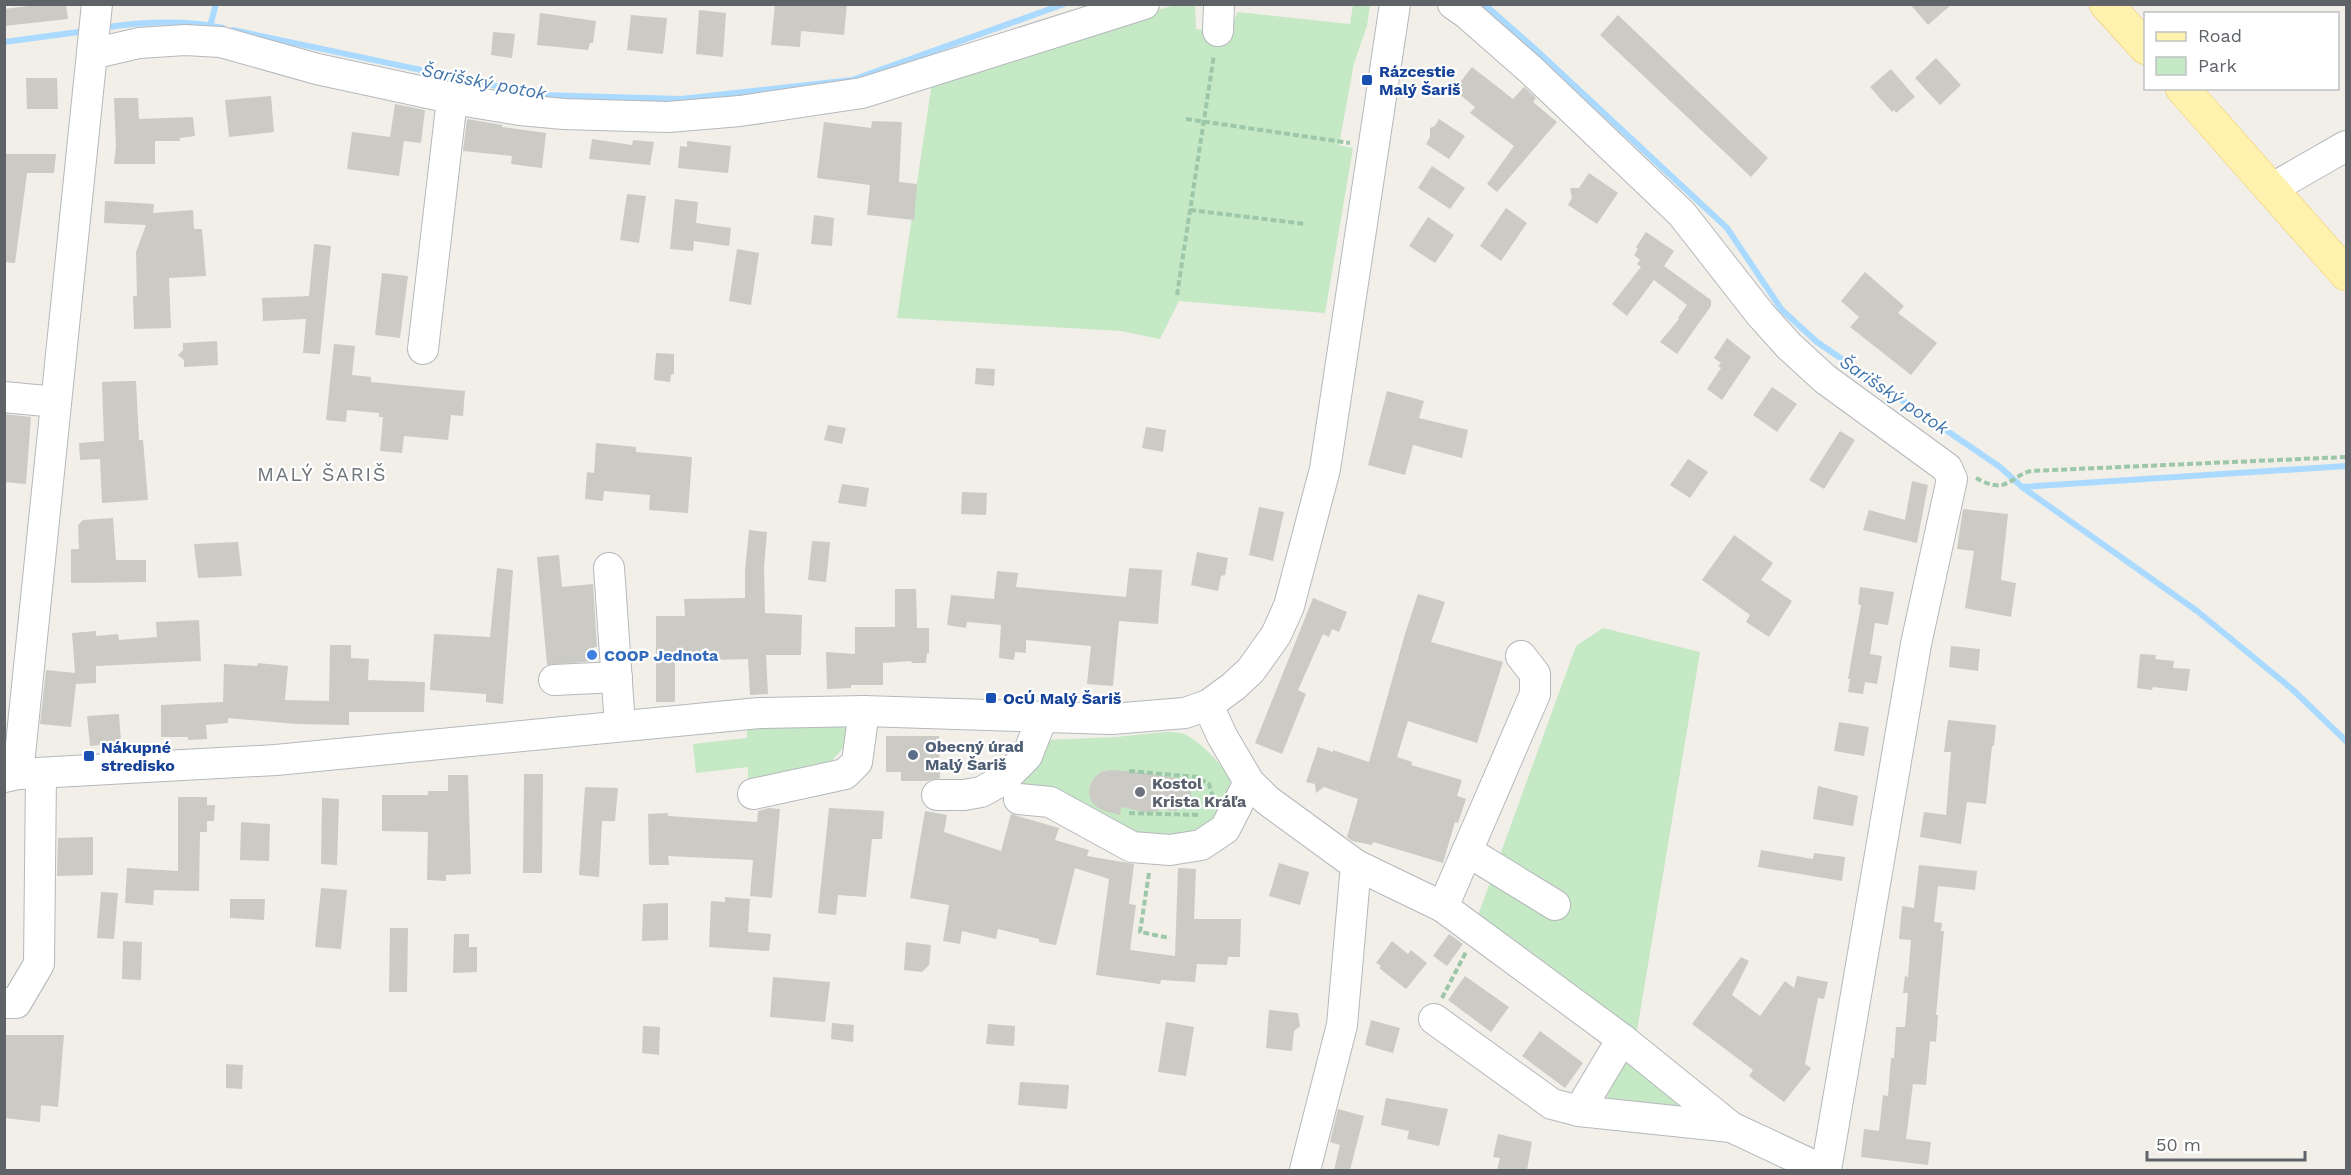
<svg xmlns="http://www.w3.org/2000/svg" width="2351" height="1175" font-family="'Work Sans',sans-serif">
	<style>
		.green { fill: #c5e8c5 }
		.lines { fill: none; stroke-linecap: round; stroke-linejoin: round }
		.stream { stroke: #aadaff; stroke-width: 6 }
		.building { fill: #cccac5 }
		.minor-casing { stroke: #b5b8bc; stroke-width: 32 }
		.major-casing { stroke: #f2c960; stroke-width: 34 }
		.path { stroke: #9cc7a9; stroke-width: 4; stroke-dasharray: 6 3; stroke-linecap: butt }
		.minor { stroke: #fff; stroke-width: 30 }
		.major { stroke: #fff2af; stroke-width: 33 }
		.transit-dot { fill: #1a4fb4; stroke: #fff; stroke-width: 2 }
		.shop-dot { fill: #3f7fe0; stroke: #fff; stroke-width: 2 }
		.service-dot { fill: #5c6f8a; stroke: #fff; stroke-width: 2 }
		.worship-dot { fill: #6b7280; stroke: #fff; stroke-width: 2 }
		.labels { text-anchor: middle; stroke-width: 4.5; stroke-linejoin: round; paint-order: stroke }
		.transit-label { font-size: 16px; font-weight: bold; fill: #164399; stroke: #fff; text-anchor: start }
		.shop-label { font-size: 16px; font-weight: bold; fill: #366cbe; stroke: #fff; text-anchor: start }
		.service-label { font-size: 16px; font-weight: bold; fill: #4e5e75; stroke: #fff; text-anchor: start }
		.worship-label { font-size: 16px; font-weight: bold; fill: #5b616d; stroke: #fff; text-anchor: start }
		.water-label { font-size: 18px; font-style: italic; fill: #4174aa; stroke: #fff }
		.quarter-label { font-size: 20px; letter-spacing: 1.5px; fill: #70757a; stroke: #fff }
	</style>
	<rect width="100%" height="100%" fill="#f1efe8"/>
	<g class="green">
		<polygon points="1175,5 1195,5 1196,29 1228,33 1238,12 1350,24 1353,5 1370,5 1367,26 1354,63 1339,145 1353,148 1325,313 1179,301 1160,339 1121,331 897,318 933,75"/>
		<polygon points="1603,628 1700,652 1636,1037 1473,929 1576,646"/>
		<polygon points="853,724 857,732 829,764 748,792 748,767 696,773 693,744 747,738 747,729"/>
		<path d="M 1165,732 C 1171,732 1179,732 1184,734 C 1201,741 1231,773 1235,790 L 1228,791 L 1227,806 L 1206,832 L 1158,840 L 1005,795 L 1046,740 L 1116,737 Z"/>
		<polygon points="1627,1059 1664,1077 1658,1088 1686,1112 1618,1108 1606,1096 1605,1086"/>
	</g>
	<g class="lines">
		<g class="stream">
			<polyline points="1484,4 1534,48 1727,228 1782,310 1817,342 2000,467 2022,487 2197,611 2292,689 2346,741"/>
			<polyline points="210,26 216,4"/>
			<path d="M 102,28 C 141,22 185,20 223,28"/>
			<polyline points="233,30 539,95 681,99 852,80 1064,4"/>
			<polyline points="4,42 86,31"/>
			<polyline points="2022,487 2346,466"/>
		</g>
	</g>
	<g class="building">
		<polygon points="45,4 66,4 68,19 4,26 4,9"/>
		<polygon points="775,4 847,4 844,35 801,31 800,47 771,45"/>
		<polygon points="1910,4 1952,4 1928,25"/>
		<polygon points="699,10 726,13 723,57 696,54"/>
		<polygon points="540,13 596,21 593,43 590,43 588,50 537,45"/>
		<polygon points="631,15 667,18 663,54 627,50"/>
		<polygon points="1618,15 1768,158 1751,177 1600,35"/>
		<polygon points="493,32 515,34 512,58 491,55"/>
		<polygon points="1936,58 1961,85 1940,105 1915,78"/>
		<polygon points="1472,67 1513,99 1524,87 1536,98 1533,102 1557,122 1497,192 1487,184 1514,146 1470,113 1475,107 1454,90"/>
		<polygon points="1891,69 1915,97 1896,113 1894,110 1892,112 1870,87"/>
		<polygon points="26,78 57,78 58,109 27,109"/>
		<polygon points="271,96 274,132 229,137 225,100"/>
		<polygon points="114,98 138,98 139,119 193,117 195,136 180,138 180,141 155,141 155,164 114,164 116,146"/>
		<polygon points="395,104 425,110 421,143 404,141 399,176 347,169 352,132 390,137"/>
		<polygon points="467,119 502,125 502,127 546,133 542,168 511,164 512,156 463,151"/>
		<polygon points="1439,119 1465,136 1449,159 1426,144 1430,137 1430,128 1435,126"/>
		<polygon points="872,121 902,122 899,182 917,184 914,220 867,215 870,185 817,178 824,122 871,128"/>
		<polygon points="592,139 632,145 633,140 654,142 650,165 589,159"/>
		<polygon points="687,141 731,146 728,173 678,168 680,146 687,147"/>
		<polygon points="4,154 56,154 54,173 27,173 15,263 4,262"/>
		<polygon points="1432,166 1465,188 1450,209 1418,188"/>
		<polygon points="1589,173 1618,193 1597,224 1568,205 1572,198 1570,188 1579,188"/>
		<polygon points="627,194 646,196 639,243 620,240"/>
		<polygon points="675,199 698,202 696,223 731,228 729,246 694,241 693,251 670,249"/>
		<polygon points="105,201 154,204 153,213 193,210 194,229 202,229 206,276 169,278 171,328 134,329 133,296 137,296 136,252 146,225 104,223"/>
		<polygon points="1506,208 1527,223 1501,261 1480,246"/>
		<polygon points="814,215 834,218 832,246 811,244"/>
		<polygon points="1428,217 1454,235 1435,263 1409,246"/>
		<polygon points="1646,232 1674,251 1664,266 1711,300 1711,306 1677,354 1660,342 1679,319 1678,318 1687,305 1654,280 1627,316 1612,304 1641,267 1637,264 1640,260 1634,255 1638,249 1636,247"/>
		<polygon points="314,244 331,246 320,354 303,353 306,319 263,321 262,298 309,296"/>
		<polygon points="737,249 759,253 751,305 729,301"/>
		<polygon points="1865,272 1904,306 1898,313 1937,343 1911,375 1850,327 1859,317 1841,301"/>
		<polygon points="382,273 408,276 400,338 375,335"/>
		<polygon points="1727,338 1751,357 1722,400 1707,389 1721,368 1718,366 1721,363 1714,358"/>
		<polygon points="217,341 218,365 184,367 184,360 178,355 183,350 183,343"/>
		<polygon points="334,344 355,346 352,375 371,377 371,382 465,391 463,416 451,415 448,440 404,436 402,453 380,451 383,417 379,417 379,413 347,410 346,422 326,420"/>
		<polygon points="656,353 674,354 674,374 671,375 670,382 654,380"/>
		<polygon points="976,368 995,369 994,386 975,384"/>
		<polygon points="126,381 136,381 139,440 143,440 148,500 102,503 100,459 80,460 79,443 104,441 102,382"/>
		<polygon points="1772,387 1797,404 1777,432 1753,415"/>
		<polygon points="1387,391 1424,401 1419,418 1468,430 1462,458 1413,445 1405,475 1368,465"/>
		<polygon points="4,414 31,417 26,484 4,482"/>
		<polygon points="828,425 846,428 842,444 824,440"/>
		<polygon points="1146,427 1166,430 1163,452 1142,448"/>
		<polygon points="1840,431 1855,440 1824,489 1809,480"/>
		<polygon points="596,443 636,447 636,452 692,457 688,513 649,510 650,495 604,491 603,501 585,499 587,472 594,473"/>
		<polygon points="1688,459 1708,472 1690,498 1670,485"/>
		<polygon points="1912,481 1928,485 1917,543 1863,530 1869,510 1905,520"/>
		<polygon points="842,484 869,488 866,507 838,503"/>
		<polygon points="962,492 987,493 986,515 961,514"/>
		<polygon points="1259,507 1284,512 1273,561 1249,555"/>
		<polygon points="1963,509 2008,514 2001,580 2016,583 2011,617 1965,608 1974,551 1957,549"/>
		<polygon points="113,518 116,560 146,560 146,582 71,583 71,549 79,549 78,525 83,520"/>
		<polygon points="749,530 767,532 764,567 765,613 802,615 801,655 766,655 768,694 750,695 748,659 675,661 675,702 656,702 656,616 685,616 684,599 745,598 745,570"/>
		<polygon points="1734,535 1773,563 1761,580 1792,601 1769,637 1746,622 1750,615 1702,580"/>
		<polygon points="812,541 830,542 826,582 808,580"/>
		<polygon points="238,542 242,576 198,578 194,544"/>
		<polygon points="1197,552 1228,558 1225,575 1221,576 1218,591 1191,585"/>
		<polygon points="559,555 562,587 593,584 597,647 594,647 595,661 547,665 537,557"/>
		<polygon points="497,568 513,570 503,704 486,702 486,694 430,690 434,634 490,637"/>
		<polygon points="1129,568 1162,570 1158,624 1119,621 1113,686 1087,684 1091,646 1026,640 1026,653 1015,652 1014,660 999,658 1001,625 967,622 966,628 947,625 951,595 994,599 997,571 1018,573 1016,587 1126,597"/>
		<polygon points="1860,587 1894,592 1888,625 1875,623 1870,654 1882,656 1877,684 1865,682 1863,694 1848,692 1850,679 1848,679 1861,605 1858,604"/>
		<polygon points="895,589 916,589 917,628 929,628 929,654 927,653 926,663 912,663 911,661 883,663 883,685 851,685 851,688 827,689 826,652 855,654 855,627 895,627"/>
		<polygon points="1418,594 1445,602 1431,642 1503,662 1477,743 1408,721 1397,757 1412,762 1411,765 1462,780 1457,796 1466,799 1458,823 1455,822 1443,863 1373,842 1372,845 1352,841 1347,837 1358,799 1324,787 1316,793 1315,784 1306,782 1318,747 1333,752 1333,750 1369,762 1405,634"/>
		<polygon points="1313,598 1347,612 1339,632 1332,629 1329,637 1323,634 1298,690 1306,694 1282,754 1255,743"/>
		<polygon points="199,620 201,661 96,666 96,683 76,684 71,727 40,724 46,670 75,673 72,633 96,631 96,636 118,634 119,640 157,637 156,622"/>
		<polygon points="330,645 351,645 351,658 369,659 368,680 425,682 424,712 349,712 349,725 296,724 228,718 228,723 206,725 207,739 188,740 188,737 161,737 161,705 223,702 224,664 257,666 258,663 288,666 285,700 329,701"/>
		<polygon points="1951,646 1980,649 1978,671 1949,667"/>
		<polygon points="2140,654 2156,655 2155,659 2174,661 2173,668 2190,669 2187,691 2153,687 2152,690 2137,688"/>
		<polygon points="119,714 121,743 90,746 87,716"/>
		<polygon points="1948,720 1996,725 1994,746 1992,746 1986,804 1967,802 1961,844 1920,837 1924,812 1946,815 1951,752 1944,752"/>
		<polygon points="1839,722 1869,727 1864,756 1834,751"/>
		<polygon points="886,736 939,736 940,778 927,781 901,781 901,772 886,772"/>
		<polygon points="1110,770 1138,772 1176,778 1192,790 1190,800 1176,811 1158,809 1158,812 1150,811 1150,813 1121,807 1120,815 1108,812 1098,808 1091,801 1089,793 1090,785 1095,777 1101,772"/>
		<polygon points="524,774 543,774 542,873 523,873"/>
		<polygon points="448,775 468,775 471,874 446,875 446,881 427,880 428,832 382,831 382,795 428,795 428,791 448,791"/>
		<polygon points="1818,786 1858,796 1853,826 1813,819"/>
		<polygon points="585,787 618,788 615,821 602,821 599,877 579,875"/>
		<polygon points="178,797 207,797 207,805 215,805 214,821 207,821 207,832 200,832 199,891 154,890 153,905 125,903 127,868 178,871"/>
		<polygon points="322,798 339,799 337,865 321,864"/>
		<polygon points="769,808 780,809 772,898 750,896 753,860 668,856 669,865 649,865 648,814 668,813 668,816 757,822 758,811"/>
		<polygon points="829,808 884,811 882,839 872,839 866,897 838,895 836,915 818,913"/>
		<polygon points="925,811 947,815 944,832 1001,851 1011,814 1059,828 1055,840 1089,850 1087,856 1134,864 1129,904 1136,905 1130,950 1175,956 1178,868 1196,869 1194,919 1241,919 1240,957 1228,957 1227,965 1197,964 1195,982 1161,980 1160,984 1096,975 1109,879 1075,868 1056,945 1039,942 1039,939 998,929 996,939 962,931 960,944 943,941 949,905 910,898"/>
		<polygon points="241,822 270,824 269,861 240,860"/>
		<polygon points="93,837 93,875 57,876 58,838"/>
		<polygon points="1761,850 1813,859 1814,853 1845,857 1842,881 1758,867"/>
		<polygon points="1279,863 1309,872 1300,905 1269,896"/>
		<polygon points="1919,865 1977,871 1975,890 1938,886 1934,922 1942,923 1941,931 1944,931 1936,1015 1938,1015 1936,1042 1930,1041 1926,1085 1913,1084 1906,1139 1931,1142 1928,1165 1861,1157 1864,1129 1879,1131 1883,1095 1888,1096 1891,1058 1894,1058 1896,1027 1905,1027 1908,993 1903,993 1905,976 1908,977 1911,940 1899,939 1902,906 1914,908"/>
		<polygon points="321,888 347,890 341,949 315,947"/>
		<polygon points="101,892 118,893 114,939 97,938"/>
		<polygon points="725,897 750,899 748,932 771,934 769,951 709,947 711,901 725,902"/>
		<polygon points="230,899 265,899 264,920 230,918"/>
		<polygon points="668,903 668,940 642,941 643,904"/>
		<polygon points="390,928 408,928 407,992 389,992"/>
		<polygon points="454,934 469,934 469,947 477,947 477,972 453,973"/>
		<polygon points="1449,934 1463,944 1447,966 1433,956"/>
		<polygon points="123,941 142,942 141,980 122,979"/>
		<polygon points="1392,941 1408,954 1411,950 1427,963 1406,989 1379,968 1381,966 1376,963"/>
		<polygon points="906,942 931,945 929,965 922,972 904,970"/>
		<polygon points="1741,957 1749,961 1732,995 1760,1016 1785,981 1794,988 1797,976 1828,982 1824,999 1818,998 1805,1064 1811,1068 1784,1102 1749,1076 1753,1070 1692,1024"/>
		<polygon points="1465,976 1509,1007 1491,1032 1448,1000"/>
		<polygon points="773,977 830,982 825,1022 770,1017"/>
		<polygon points="1269,1010 1298,1013 1300,1026 1294,1031 1292,1051 1266,1048"/>
		<polygon points="1371,1020 1400,1028 1393,1053 1365,1045"/>
		<polygon points="1166,1022 1194,1027 1186,1076 1158,1072"/>
		<polygon points="832,1023 854,1025 853,1042 831,1039"/>
		<polygon points="988,1024 1015,1026 1014,1046 986,1044"/>
		<polygon points="643,1026 660,1027 659,1055 642,1053"/>
		<polygon points="1540,1031 1583,1063 1565,1088 1522,1056"/>
		<polygon points="4,1035 64,1035 58,1107 41,1105 40,1122 4,1118"/>
		<polygon points="226,1064 243,1065 242,1089 226,1088"/>
		<polygon points="1020,1082 1069,1085 1067,1109 1018,1105"/>
		<polygon points="1386,1098 1448,1109 1439,1146 1407,1139 1409,1131 1381,1125"/>
		<polygon points="1338,1109 1364,1116 1350,1170 1334,1170 1340,1145 1330,1142"/>
		<polygon points="1498,1134 1532,1142 1527,1170 1497,1170 1500,1158 1493,1157"/>
	</g>
	<g class="lines">
		<defs>
			<g id="minor">
				<polyline points="1453,4 1466,13 1531,70 1682,214 1761,315 1789,346 1825,379 1947,468 1952,479 1916,644 1826,1170"/>
				<polyline points="1218,31 1219,4"/>
				<polyline points="92,54 139,43 185,40 221,42 317,69 465,101 520,110 564,114 668,117 740,111 862,93 1144,4"/>
				<polyline points="2271,189 2346,146"/>
				<polyline points="423,349 452,99"/>
				<polyline points="4,397 56,402"/>
				<polyline points="609,568 620,726"/>
				<polyline points="554,680 617,677"/>
				<polyline points="1208,705 1222,736 1249,782 1267,800 1356,865 1443,907 1622,1039 1731,1127 1823,1170"/>
				<polyline points="18,774 97,4"/>
				<polyline points="4,777 18,774 276,760 759,713 864,711 1111,719 1185,713 1208,705 1234,686 1251,670 1276,635 1289,606 1325,469 1395,4"/>
				<polyline points="753,794 845,774 857,762 864,711"/>
				<polyline points="937,795 964,795 981,792 1003,780 1027,756 1042,718"/>
				<polyline points="1019,799 1050,802 1132,847 1170,850 1201,845 1225,829 1249,782"/>
				<polyline points="1467,851 1555,905"/>
				<polyline points="1443,907 1535,694 1535,674 1521,656"/>
				<polyline points="4,1003 16,1003 39,964 41,774"/>
				<polyline points="1434,1019 1552,1104 1579,1111 1731,1127"/>
				<polyline points="1579,1111 1622,1039"/>
				<polyline points="1305,1170 1342,1025 1356,865"/>
			</g>
			<g id="major">
				<polyline points="2106,4 2146,48"/>
				<polyline points="2182,88 2346,274"/>
			</g>
		</defs>
		<use href="#minor" class="minor-casing"/>
		<use href="#major" class="major-casing"/>
		<g class="path">
			<polyline points="1186,119 1350,143"/>
			<polyline points="1190,210 1306,224"/>
			<polyline points="1177,295 1214,55"/>
			<path d="M 1976,478 C 1982,481 1989,485 1995,485 C 2008,488 2018,473 2031,471 L 2346,457"/>
			<polyline points="1129,771 1197,777 1209,784 1213,797"/>
			<polyline points="1129,813 1198,815"/>
			<polyline points="1149,873 1140,932 1170,938"/>
			<polyline points="1442,998 1466,952"/>
		</g>
		<use href="#minor" class="minor"/>
		<use href="#major" class="major"/>
	</g>
	<g class="transit-dot">
		<rect x="1361" y="74" width="12" height="12" rx="3"/>
		<rect x="985" y="692" width="12" height="12" rx="3"/>
		<rect x="83" y="750" width="12" height="12" rx="3"/>
	</g>
	<circle class="shop-dot" cx="592" cy="655" r="6"/>
	<circle class="service-dot" cx="913" cy="755" r="6"/>
	<circle class="worship-dot" cx="1140" cy="792" r="6"/>
	<g class="labels">
		<g class="transit-label">
			<text x="1379" y="77">Rázcestie<tspan x="1379" dy="18">Malý Šariš</tspan></text>
			<text x="1003" y="704">OcÚ Malý Šariš</text>
			<text x="101" y="753">Nákupné<tspan x="101" dy="18">stredisko</tspan></text>
		</g>
		<g class="shop-label">
			<text x="604" y="661">COOP Jednota</text>
		</g>
		<g class="service-label">
			<text x="925" y="752">Obecný úrad<tspan x="925" dy="18">Malý Šariš</tspan></text>
		</g>
		<g class="worship-label">
			<text x="1152" y="789">Kostol<tspan x="1152" dy="18">Krista Kráľa</tspan></text>
		</g>
		<g class="water-label">
			<text transform="translate(484 82) rotate(11)" y="6">Šarišský potok</text>
			<text transform="translate(1894 395) rotate(34)" y="6">Šarišský potok</text>
		</g>
		<g class="quarter-label">
			<text x="322" y="481">MALÝ ŠARIŠ</text>
		</g>
	</g>
	<rect width="2351" height="1175" fill="none" stroke="#5f6368" stroke-width="12"/>
	<rect x="2144" y="12" width="195" height="78" fill="#ffffff" stroke="#bfc1c3" stroke-width="1.5"/>
	<rect x="2156" y="32" width="30" height="9" fill="#fff2af" stroke="#bfc1c3" stroke-width="1.5"/>
	<text x="2198" y="42" font-size="18" fill="#5f6368">Road</text>
	<rect x="2156" y="57" width="30" height="18" fill="#c5e8c5" stroke="#bfc1c3" stroke-width="1.5"/>
	<text x="2198" y="72" font-size="18" fill="#5f6368">Park</text>
	<path d="M2147 1151v9h158v-9" fill="none" stroke="#5f6368" stroke-width="3"/>
	<text x="2156" y="1151" font-size="18" fill="#5f6368" stroke="#ffffff" stroke-width="4.5" paint-order="stroke">50 m</text>
</svg>
